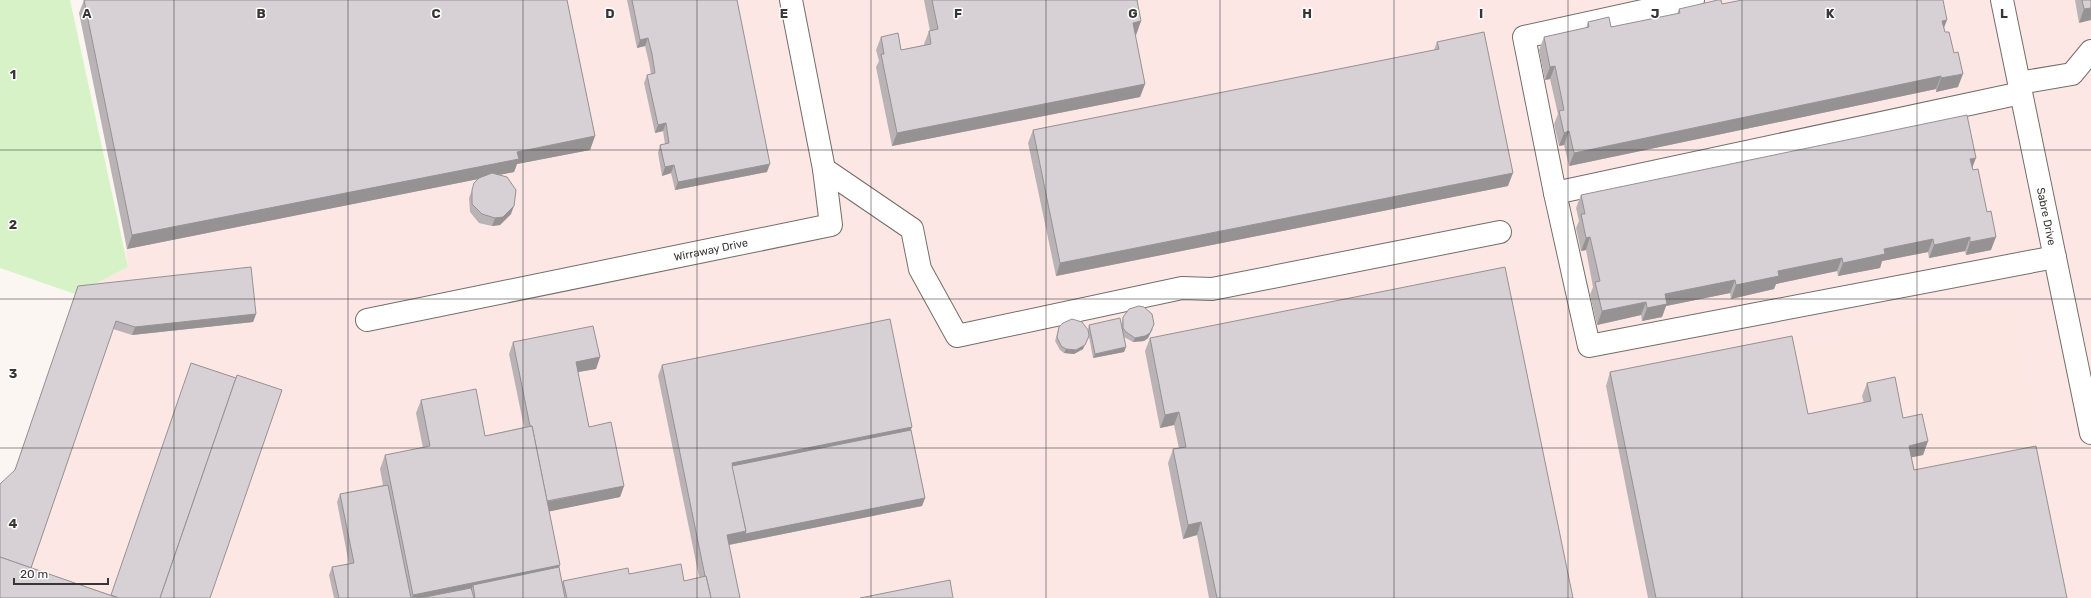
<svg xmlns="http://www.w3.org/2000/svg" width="2091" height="598" font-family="Rubik,sans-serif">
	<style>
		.commercial { fill: #fde7e4 }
		.industrial { fill: #fde7e3 }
		.green { fill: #d6f2c6 }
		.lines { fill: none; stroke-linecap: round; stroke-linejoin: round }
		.minor-casing { stroke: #726e6a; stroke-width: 24 }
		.minor { stroke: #fff; stroke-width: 22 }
		.wall { fill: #b9b3b6 }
		.shaded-wall { fill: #969294 }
		.building { fill: #d7d0d4; stroke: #969294 }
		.grid { fill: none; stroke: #383634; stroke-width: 1; stroke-opacity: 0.55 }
		.labels { text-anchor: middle; stroke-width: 3; stroke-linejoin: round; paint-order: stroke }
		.street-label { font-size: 11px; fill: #383634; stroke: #fff }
		.grid-label { font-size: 13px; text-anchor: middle; font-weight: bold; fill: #383634; stroke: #fff; stroke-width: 3; stroke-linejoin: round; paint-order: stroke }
	</style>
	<rect width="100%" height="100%" fill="#fbf6f1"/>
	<polygon class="commercial" points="95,0 2091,0 2091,598 0,598 12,478 75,294 128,267"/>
	<polygon class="industrial" points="2013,305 2071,598 1837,598 1787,350"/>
	<polygon class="green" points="0,0 70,0 128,267 75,294 0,268"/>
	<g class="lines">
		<defs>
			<g id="minor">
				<polyline points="1693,0 1524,37 1555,193 1589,346 2055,257"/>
				<path id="s1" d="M 2002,0 L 2091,433"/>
				<polyline points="2019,83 2072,74 2091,51"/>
				<polyline points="824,169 912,229 920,269 957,336 1182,288 1212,289 1500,232"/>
				<polyline points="1555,193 2021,93"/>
				<path id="s2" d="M 367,320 L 831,225 L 824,169 L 791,0"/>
			</g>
		</defs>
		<use href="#minor" class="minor-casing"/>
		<use href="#minor" class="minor"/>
	</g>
	<g class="wall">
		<polygon points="84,0 567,0 595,136 590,150 517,164 514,172 499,175 511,214 500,225 492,226 479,223 470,212 469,198 472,190 478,179 127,249 79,13"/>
		<polygon points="627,0 737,0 767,172 675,190 671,173 662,176 658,153 660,145 665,144 663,131 655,133 644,83 647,75 651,74 649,63 645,46 637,48"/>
		<polygon points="924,0 1138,0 1137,2 1141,21 1136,35 1135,35 1145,84 1140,97 892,146 876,67 879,61 876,50 881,37 901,50 924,45 924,44 929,31 930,31"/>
		<polygon points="2075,0 2091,0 2079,23"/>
		<polygon points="1722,4 1944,28 1958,87 1936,92 1936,89 1569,166 1564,145 1559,146 1554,124 1558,114 1550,79 1545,80 1539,50 1544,37 1586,28 1588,22 1611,27 1677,14 1679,9"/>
		<polygon points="1437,42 1508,186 1056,276 1028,143 1033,130 1434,50"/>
		<polygon points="1972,167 1991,250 1966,255 1965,251 1929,258 1928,252 1882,261 1880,268 1838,276 1837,271 1776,284 1774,289 1731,299 1730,293 1666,306 1662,317 1642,321 1641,315 1597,325 1590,295 1593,287 1586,250 1581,251 1576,228 1579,221 1576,208 1581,195"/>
		<polygon points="78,286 256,314 253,322 132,335 113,329 31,568 111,595 210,598 0,598 15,470"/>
		<polygon points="1123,317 1153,329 1148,338 1144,341 1133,342 1124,337 1123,335 1126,347 1124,352 1093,358 1088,331 1083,349 1074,354 1064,353 1060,350 1055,341 1059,327 1088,330 1088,329 1089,325 1122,327 1122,322"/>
		<polygon points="1150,338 1573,598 1209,598 1197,535 1183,539 1168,463 1173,449 1179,448 1174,425 1160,428 1145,351"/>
		<polygon points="513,342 600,357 596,369 578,372 589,427 624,486 620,497 549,511 560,565 559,567 562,583 563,581 629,574 684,581 699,577 658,376 662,365 911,430 925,498 922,506 729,545 740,598 334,598 329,575 332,567 349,564 337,502 340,494 383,485 380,469 385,455 423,448 416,413 421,400 485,436 524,427 509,354"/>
		<polygon points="1610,372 1808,414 1864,403 1862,396 1867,383 1928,441 1923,455 1911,457 1914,470 2067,598 1648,598 1606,386"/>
	</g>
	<g class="shaded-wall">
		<polygon points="2091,8 2091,20 2079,23 2084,9"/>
		<polygon points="1947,20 1942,33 1942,21"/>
		<polygon points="1141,21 1136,35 1128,36 1133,23"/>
		<polygon points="648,38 645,46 637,48 640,40"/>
		<polygon points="1555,66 1550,79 1545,80 1550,67"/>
		<polygon points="1963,74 1958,87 1936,92 1941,78"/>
		<polygon points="1941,76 1936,89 1569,166 1574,153"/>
		<polygon points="1145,84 1140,97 892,146 897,133"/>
		<polygon points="666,123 663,131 655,133 658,125"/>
		<polygon points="1569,131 1564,145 1559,146 1564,133"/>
		<polygon points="595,136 590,150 517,164 514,172 127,249 132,235 517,152"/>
		<polygon points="1976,158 1971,171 1970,159"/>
		<polygon points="770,164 767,172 675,190 678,182"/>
		<polygon points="674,165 671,173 662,176 665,167"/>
		<polygon points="1513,173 1508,186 1056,276 1060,263"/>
		<polygon points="514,206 511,214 500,225 492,226 495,218"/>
		<polygon points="1590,237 1586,250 1581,251 1586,238"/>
		<polygon points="1970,237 1965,251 1929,258 1934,245"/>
		<polygon points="1996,237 1991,250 1966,255 1970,242"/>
		<polygon points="1933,239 1928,252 1882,261 1880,268 1838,276 1843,263 1884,249"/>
		<polygon points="1842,258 1837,271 1776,284 1774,289 1731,299 1736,285 1778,271"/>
		<polygon points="1735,280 1730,293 1666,306 1662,317 1642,321 1647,308 1665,294"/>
		<polygon points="1646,302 1641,315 1597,325 1602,311"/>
		<polygon points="256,314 253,322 132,335 135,327"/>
		<polygon points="1154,324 1148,338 1144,341 1133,342 1135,338"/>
		<polygon points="1089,336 1083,349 1074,354 1064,353 1066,349"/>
		<polygon points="1126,347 1124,352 1093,358 1095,354"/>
		<polygon points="600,357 596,369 572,373 576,362"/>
		<polygon points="1179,412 1174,425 1160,428 1165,415"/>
		<polygon points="912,427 908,438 732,473 732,463"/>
		<polygon points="1928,441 1923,455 1904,459 1909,446"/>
		<polygon points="624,486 620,497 542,513 546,502"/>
		<polygon points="925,498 922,506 723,546 727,535"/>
		<polygon points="1201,522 1197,535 1183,539 1188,525"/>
		<polygon points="560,565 555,578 473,585 469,596 457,598 412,598 413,595"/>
	</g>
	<g class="building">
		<polygon points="84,0 567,0 595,136 517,152 519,159 132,235"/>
		<polygon points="632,0 737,0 770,164 678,182 674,165 665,167 660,145 669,143 666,123 658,125 647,75 655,73 652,54 648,38 640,40"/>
		<polygon points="932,0 1137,0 1141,21 1133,23 1145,84 897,133 881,54 884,54 881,37 898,33 901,50 931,44 929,31 938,29"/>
		<polygon points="1718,0 1721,0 1722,4 1742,0 1943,0 1947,20 1942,21 1945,32 1949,32 1954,53 1958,52 1963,74 1941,78 1941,76 1574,153 1569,131 1564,133 1559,111 1564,110 1555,66 1550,67 1544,37 1589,27 1588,22 1609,17 1611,27 1680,13 1679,9"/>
		<polygon points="2082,0 2091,0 2091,8 2084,9"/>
		<polygon points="1484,32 1513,173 1060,263 1033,130 1439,49 1437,42"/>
		<polygon points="1967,115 1976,158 1970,159 1973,170 1978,169 1987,212 1991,211 1996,237 1970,242 1970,237 1934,245 1933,239 1884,249 1885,254 1843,263 1842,258 1778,271 1779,276 1736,285 1735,280 1665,294 1667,304 1647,308 1646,302 1602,311 1595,282 1600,281 1590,237 1586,238 1581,214 1585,214 1581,195"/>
		<polygon points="492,173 507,177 516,190 514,206 503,217 495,218 482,214 472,204 472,190 474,183 479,178"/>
		<polygon points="251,267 256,314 135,327 116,321 31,568 0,557 0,484 15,470 78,286"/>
		<polygon points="1505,267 1573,598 1217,598 1201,522 1188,525 1173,449 1186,447 1179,412 1165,415 1150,338"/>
		<polygon points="1139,306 1144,307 1152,314 1154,324 1150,333 1145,336 1135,338 1126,332 1123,328 1123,317 1129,309"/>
		<polygon points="1120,318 1126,347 1095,354 1089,325"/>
		<polygon points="890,319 912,427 732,463 746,531 727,535 740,598 711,598 706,576 705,576 662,365"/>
		<polygon points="1072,319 1082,322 1088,330 1089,336 1085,345 1076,350 1066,349 1061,346 1057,337 1059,327 1063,323"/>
		<polygon points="593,326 600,357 576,362 589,427 611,422 624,486 547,501 532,426 530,426 513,342"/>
		<polygon points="1792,336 1808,414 1871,401 1867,383 1895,377 1903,418 1922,414 1928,441 1909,446 1914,470 2036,446 2067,598 1656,598 1610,372"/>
		<polygon points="191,363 236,378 160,598 119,598 111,595"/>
		<polygon points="237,375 282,390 210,598 160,598"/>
		<polygon points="476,389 485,436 532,426 560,565 413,595 385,455 430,446 421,400"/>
		<polygon points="911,430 925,498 745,534 746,531 732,466"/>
		<polygon points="388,485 411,598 339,598 332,567 354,563 340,494"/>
		<polygon points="0,557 118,598 0,598"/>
		<polygon points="681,564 684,581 706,576 711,598 567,598 563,581 628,568 629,574"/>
		<polygon points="559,567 565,598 475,598 473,585"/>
		<polygon points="950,580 953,598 860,598"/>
		<polygon points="471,588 474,598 420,598"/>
	</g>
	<path class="grid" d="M 174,0 L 174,598M 348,0 L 348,598M 523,0 L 523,598M 697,0 L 697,598M 871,0 L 871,598M 1046,0 L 1046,598M 1220,0 L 1220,598M 1394,0 L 1394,598M 1568,0 L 1568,598M 1742,0 L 1742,598M 1917,0 L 1917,598M 0,150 L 2091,150M 0,299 L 2091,299M 0,448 L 2091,448"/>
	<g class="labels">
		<g class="street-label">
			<text dy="4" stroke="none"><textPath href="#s1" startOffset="221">Sabre Drive</textPath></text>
			<text dy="4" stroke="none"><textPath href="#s2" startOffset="351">Wirraway Drive</textPath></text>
		</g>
	</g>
	<g class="grid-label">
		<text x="87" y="18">A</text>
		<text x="261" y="18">B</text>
		<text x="436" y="18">C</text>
		<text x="610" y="18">D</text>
		<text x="784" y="18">E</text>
		<text x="958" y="18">F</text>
		<text x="1133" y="18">G</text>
		<text x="1307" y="18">H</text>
		<text x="1481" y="18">I</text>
		<text x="1655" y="18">J</text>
		<text x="1830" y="18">K</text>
		<text x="2004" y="18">L</text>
		<text x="13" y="79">1</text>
		<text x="13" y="229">2</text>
		<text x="13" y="378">3</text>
		<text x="13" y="528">4</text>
	</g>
	<path d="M14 578v6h94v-6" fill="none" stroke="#383634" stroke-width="2"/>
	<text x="20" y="578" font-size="12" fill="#383634" stroke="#ffffff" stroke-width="3" paint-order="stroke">20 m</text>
</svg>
